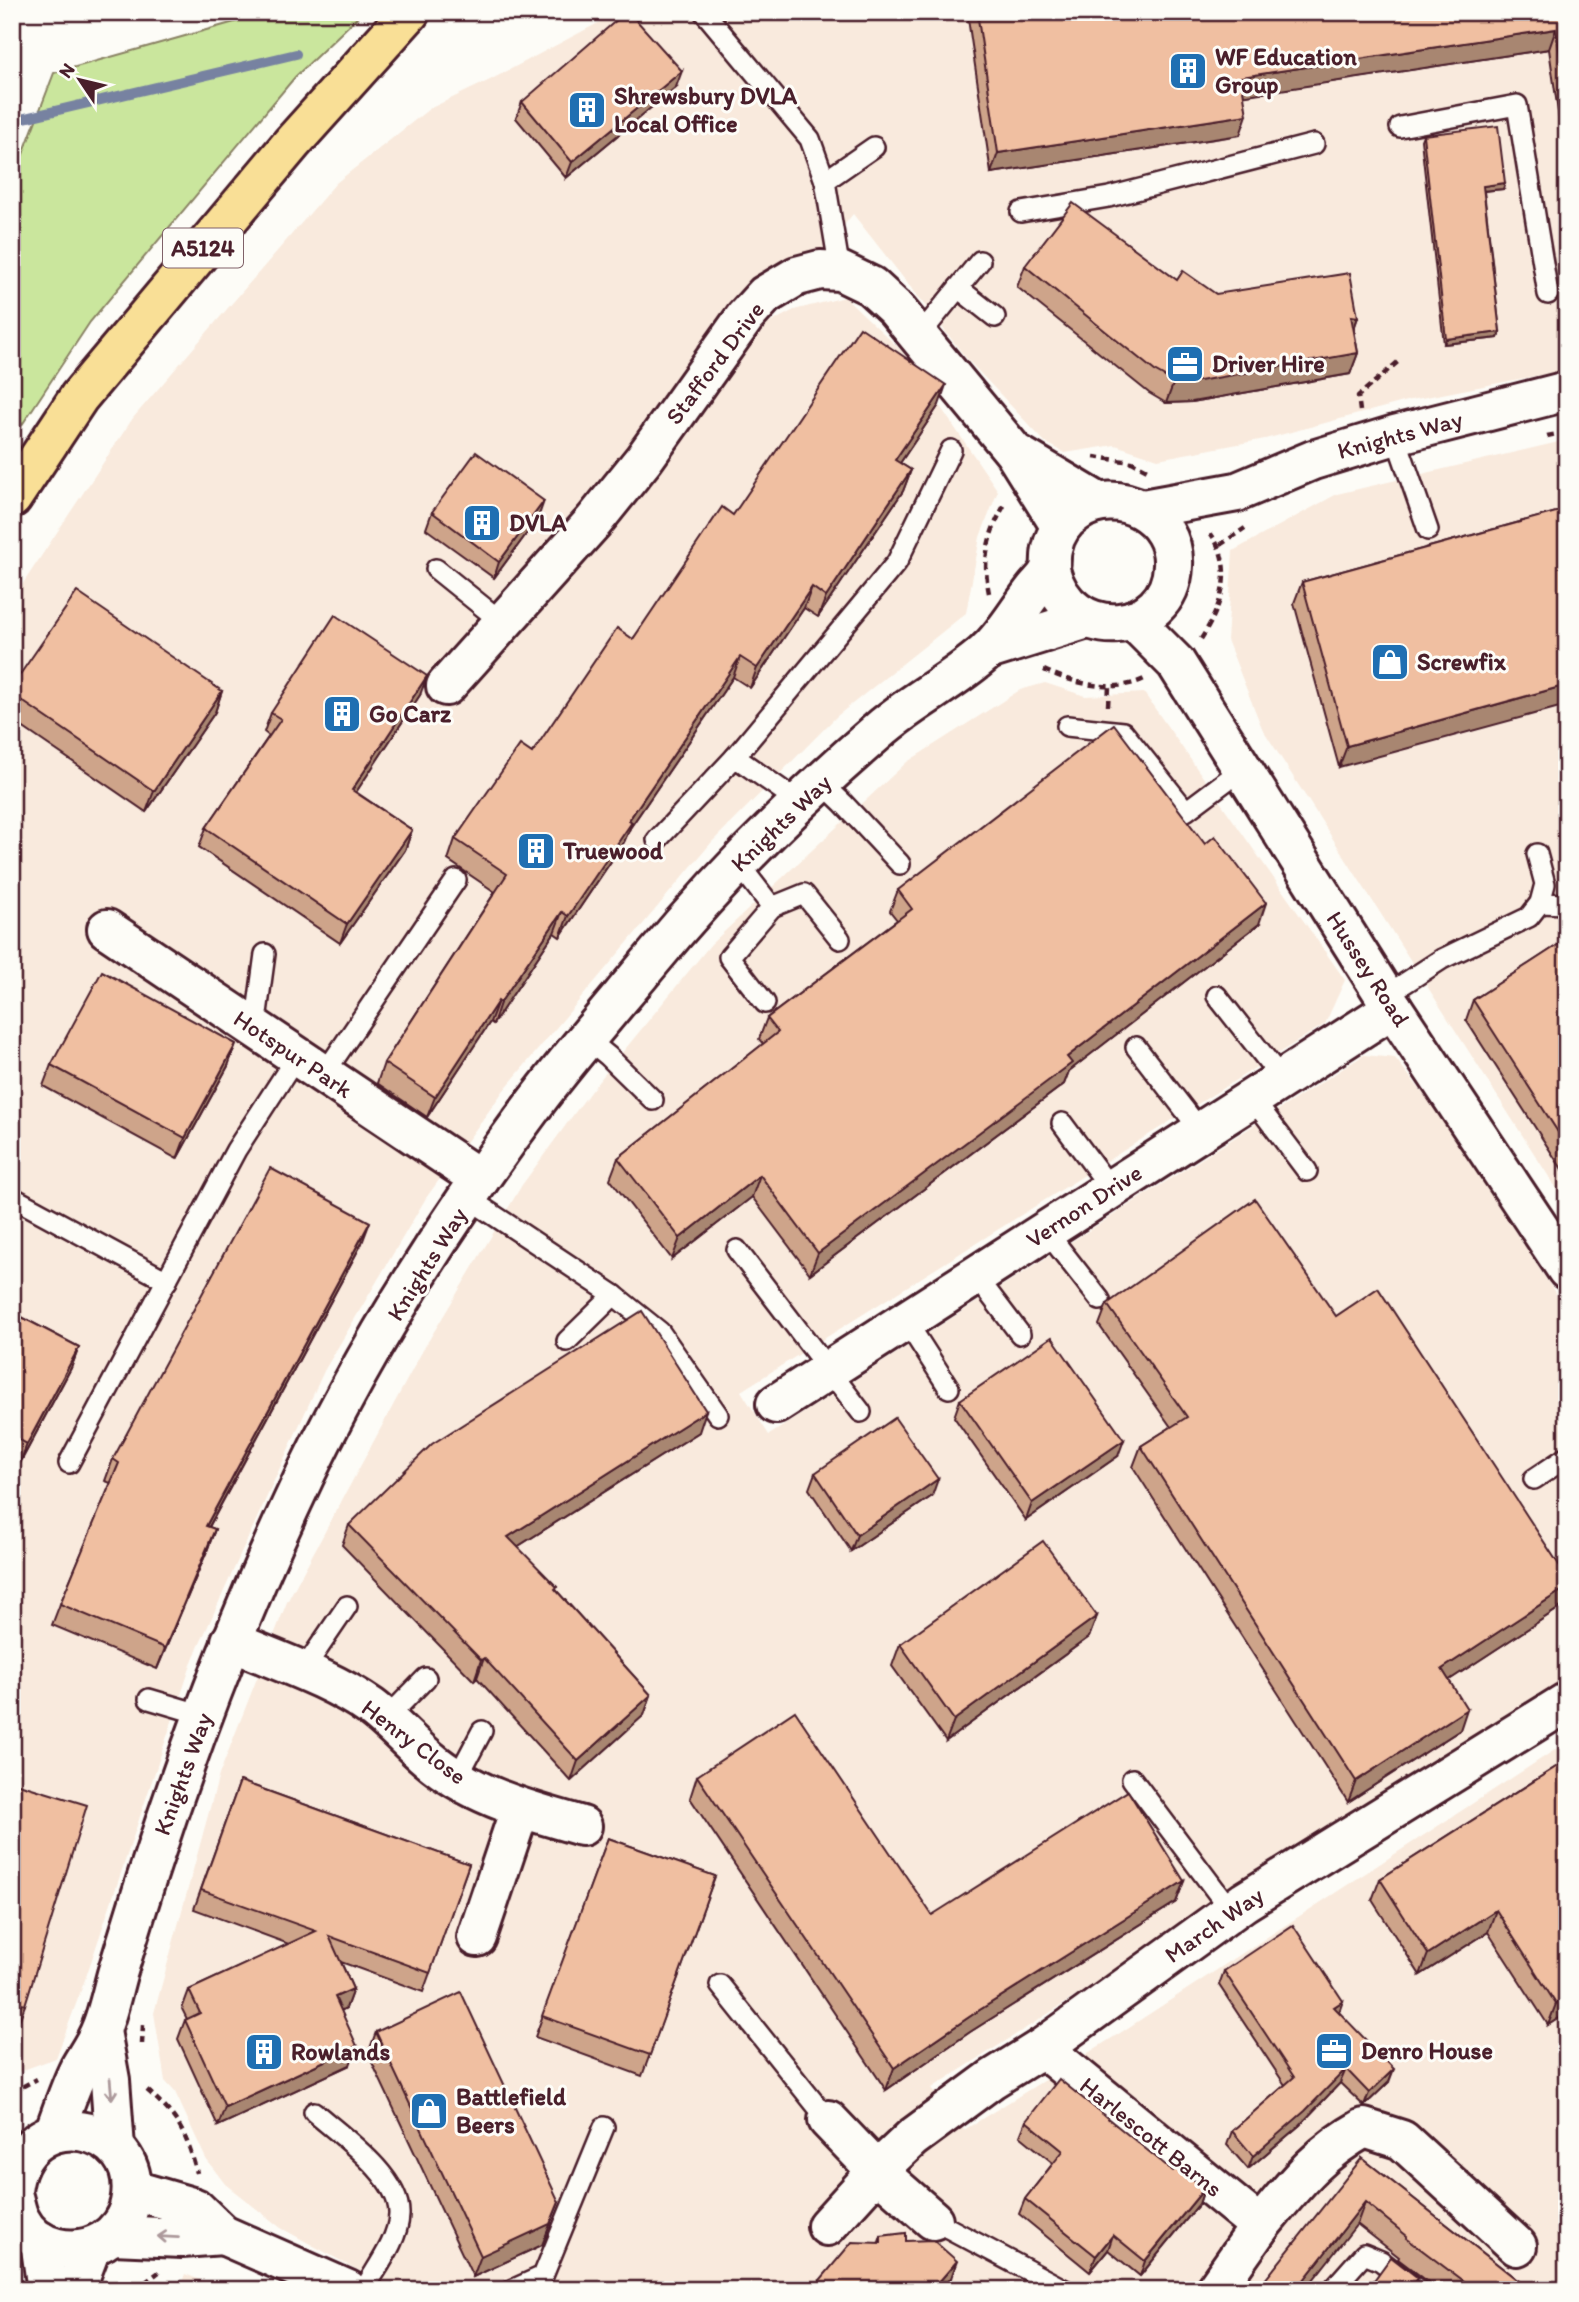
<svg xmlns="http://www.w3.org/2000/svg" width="1579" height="2302" font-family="Itim,sans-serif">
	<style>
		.built { fill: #f9eadd }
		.green { fill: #cae69d; stroke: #8a8264; stroke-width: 2 }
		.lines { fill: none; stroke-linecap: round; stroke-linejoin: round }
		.stream { stroke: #7782a1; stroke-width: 10 }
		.service-casing { stroke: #4a1f2b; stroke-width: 24 }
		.minor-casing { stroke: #4a1f2b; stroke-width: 44 }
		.tertiary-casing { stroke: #4a1f2b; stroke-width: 44 }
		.primary-casing { stroke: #4a1f2b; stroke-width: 44 }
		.path { stroke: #4a1f2b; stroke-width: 4.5; stroke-dasharray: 7 5; stroke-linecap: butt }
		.service { stroke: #fdfcf7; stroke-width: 19 }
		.minor { stroke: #fdfcf7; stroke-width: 38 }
		.tertiary { stroke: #fdfcf7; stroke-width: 38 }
		.primary { stroke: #f9df96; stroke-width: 38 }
		.wall { fill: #cea48a; stroke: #4a1f2b; stroke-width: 2 }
		.shaded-wall { fill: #a88671; stroke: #4a1f2b; stroke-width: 2 }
		.building { fill: #f0bfa1; stroke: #4a1f2b; stroke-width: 2 }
		.oneway { stroke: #ac999b }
		.labels { text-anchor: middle; stroke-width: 6; stroke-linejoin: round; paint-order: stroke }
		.shield { fill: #fdfcf7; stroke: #806168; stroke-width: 2 }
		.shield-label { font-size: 23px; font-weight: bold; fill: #4a1f2b }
		.poi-label { font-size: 24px; font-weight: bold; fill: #4a1f2b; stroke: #fdfcf7; text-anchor: start }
		.street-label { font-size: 24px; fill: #4a1f2b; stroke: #fdfcf7 }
	</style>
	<rect width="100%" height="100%" fill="#fdfcf7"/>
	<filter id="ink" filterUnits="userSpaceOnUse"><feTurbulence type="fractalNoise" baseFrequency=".0143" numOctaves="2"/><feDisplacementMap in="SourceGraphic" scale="14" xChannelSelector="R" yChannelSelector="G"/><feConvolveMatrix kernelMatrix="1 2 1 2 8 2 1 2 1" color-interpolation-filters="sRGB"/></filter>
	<g filter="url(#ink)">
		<g class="built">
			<polygon points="619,12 1567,12 1567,370 1411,400 1265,439 1158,459 1115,445 1065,453 1045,442 967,359 853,214 762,327 794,310 845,297 903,352 998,491 980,537 966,613 837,716 711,843 504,1090 426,1198 324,1371 193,1659 86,1977 56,2058 12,2074 12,600 133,418 336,183 429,109 490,80"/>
			<polygon points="1567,440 1567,1205 1262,728 1227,640 1233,551 1337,494"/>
			<polygon points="1045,683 1085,696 1144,693 1345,980 1325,1024 741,1391 769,1435 1364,1055 1395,1058 1434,1107 1567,1311 1567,1682 932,2088 964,2130 1120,2033 1567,1742 1567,2270 1552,2290 394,2290 281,2228 225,2184 206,2159 175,2092 165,2081 154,2013 219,1775 287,1602 423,1350 522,1185 590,1092 711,944 907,762 1020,690"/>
			<polygon points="185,2274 225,2290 179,2290"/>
		</g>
		<polygon class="green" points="246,12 363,12 295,77 90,322 12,440 12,183 54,73 238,21"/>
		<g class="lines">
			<polyline class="stream" points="12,121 296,54"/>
			<defs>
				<g id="service">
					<polyline points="704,12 810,139 825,181 840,271"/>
					<polyline points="1400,127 1517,105 1548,294"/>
					<polyline points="825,181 874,147"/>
					<polyline points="1021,212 1109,197 1314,144"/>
					<polyline points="958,288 995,317"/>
					<polyline points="919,336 980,261"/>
					<polyline points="1395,435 1428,530"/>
					<polyline points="436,569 503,623"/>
					<polyline points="1067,726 1123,732 1186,811 1242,769"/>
					<polyline points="821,782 843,803 900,864"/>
					<polyline points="799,802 735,757 897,562 951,450"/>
					<polyline points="657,840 735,757"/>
					<polyline points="738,863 772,907"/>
					<polyline points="1540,903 1567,904"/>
					<polyline points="1217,996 1282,1079"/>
					<polyline points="1385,996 1442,959 1529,917 1540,903 1545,884 1537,854"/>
					<polyline points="765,1003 729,957 772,907 804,894 840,939"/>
					<polyline points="255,1028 265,954"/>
					<polyline points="586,1038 608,1056 653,1100"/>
					<polyline points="1136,1047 1201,1131"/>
					<polyline points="324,1074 456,880"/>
					<polyline points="1252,1098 1307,1171"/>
					<polyline points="1062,1123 1111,1189"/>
					<polyline points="12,1197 167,1281"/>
					<polyline points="468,1198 614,1295 660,1332 718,1415"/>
					<polyline points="1046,1231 1100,1300"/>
					<polyline points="737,1250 861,1412"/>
					<polyline points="976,1276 1020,1334"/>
					<polyline points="906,1321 949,1388"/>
					<polyline points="567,1341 614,1295"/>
					<polyline points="69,1463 236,1150 297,1056"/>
					<polyline points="1534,1479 1567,1457"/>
					<polyline points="302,1672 347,1606"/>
					<polyline points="149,1699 203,1715"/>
					<polyline points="385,1720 426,1678"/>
					<polyline points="457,1778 482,1731"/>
					<polyline points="1132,1779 1231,1911"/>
					<polyline points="720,1985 828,2120"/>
					<path d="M 314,2112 C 340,2135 401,2177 399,2215 C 398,2241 376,2268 364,2290"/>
					<polyline points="933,2220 1065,2290"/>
					<polyline points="512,2290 543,2276 604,2127"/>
					<polyline points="1332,2290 1364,2254 1381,2261 1418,2290"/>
				</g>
				<g id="minor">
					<polyline points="1019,455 1098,502"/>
					<polyline points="1133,620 1176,663 1385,996 1567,1270"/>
					<polyline points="446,686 594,521 644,459 745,317 765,295 797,276 820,270 840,271 871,286 895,308 1014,452 1061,527"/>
					<polyline points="107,929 480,1179"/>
					<polyline points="776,1404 1393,1008"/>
					<path d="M 231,1641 C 277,1661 330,1678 371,1707 C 394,1724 413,1747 435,1764 C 477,1797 532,1812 582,1826"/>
					<polyline points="477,1937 520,1809"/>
					<path d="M 1042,2048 L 1260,2226 C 1295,2184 1316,2155 1364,2128 L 1402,2140 L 1517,2246"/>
					<polyline points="828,2120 877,2171 933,2220"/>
					<polyline points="133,2190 195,2208 223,2235 348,2290"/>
					<polyline points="827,2226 877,2171 912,2138 992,2079 1042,2048 1244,1902 1567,1702"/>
					<polyline points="113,2235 182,2238 223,2235"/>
					<polyline points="1215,2290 1260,2226"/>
				</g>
				<g id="tertiary">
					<polyline points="1143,509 1237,492 1313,460 1395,435 1567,391"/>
					<polyline points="988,650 1087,619"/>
					<polyline points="101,2031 110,2080 115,2148"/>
					<path d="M 54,2133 C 62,2112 69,2089 79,2069 C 86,2056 96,2043 101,2029 C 108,2012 112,1992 117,1974 C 128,1938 139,1901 151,1865 C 191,1742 237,1621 292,1503 C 356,1363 443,1226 535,1103 C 572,1054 612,1008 651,961 C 721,876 800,798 884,726 C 916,699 955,680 986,652 C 1005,635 1019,609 1035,589 C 1040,583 1046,578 1049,571 C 1052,564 1050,556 1052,549 C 1055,534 1064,520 1077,512 C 1118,484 1176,516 1173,566 C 1170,636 1069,647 1050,570"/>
					<path d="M 12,2191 C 23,2097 147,2122 130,2203 C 127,2219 116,2233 103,2241 C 75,2257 35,2250 20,2219 C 16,2212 15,2202 12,2194"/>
					<polyline points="40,2241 47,2290"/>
					<polyline points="75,2290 91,2248"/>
				</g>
				<polyline id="primary" points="12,498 79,397 292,143 410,12"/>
			</defs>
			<use href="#service" class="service-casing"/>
			<use href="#minor" class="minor-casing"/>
			<use href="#tertiary" class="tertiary-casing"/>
			<use href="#primary" class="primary-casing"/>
			<g class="path">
				<polyline points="1360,411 1358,396 1399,361"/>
				<polyline points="1547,436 1567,432"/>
				<polyline points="1094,457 1132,462 1149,471"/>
				<polyline points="1220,545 1245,528"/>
				<path d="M 989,593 C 982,558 988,534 1005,504"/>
				<path d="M 1201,639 C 1222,606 1235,568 1211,534"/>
				<path d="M 1044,670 C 1073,683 1113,694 1144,679"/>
				<polyline points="1108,706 1109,686"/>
				<polyline points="142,2044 143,2025"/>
				<path d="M 147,2090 C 179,2118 186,2133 197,2173"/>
				<polyline points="12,2092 37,2079"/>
				<polyline points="135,2290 159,2272"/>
			</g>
			<use href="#service" class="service"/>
			<use href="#minor" class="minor"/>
			<use href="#tertiary" class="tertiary"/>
			<use href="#primary" class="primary"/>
		</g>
		<g class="wall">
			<polygon points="967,12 1567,12 1567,133 1561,133 1549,49 1244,95 1240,135 991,173"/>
			<polygon points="676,87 566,178 516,118 522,102"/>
			<polygon points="1423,135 1503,189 1484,191 1500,332 1498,338 1444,344 1421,140"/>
			<polygon points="1025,266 1177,280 1216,294 1358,317 1354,329 1358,353 1350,374 1192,402 1166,403 1149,393 1017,287"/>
			<polygon points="939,405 900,463 911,470 903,491 818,617 804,608 750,688 733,677 630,828 624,842 560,937 554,933 493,1024 490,1022 427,1117 377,1083 384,1063 495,892 448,860 455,839 633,639 733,515"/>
			<polygon points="1567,509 1339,767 1294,603 1302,582"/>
			<polygon points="432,512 538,518 494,578 426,529"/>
			<polygon points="12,686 222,691 215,712 146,812 12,720"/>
			<polygon points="420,695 356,792 412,830 405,850 340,943 199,847 206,828 269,736 264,732 271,713"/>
			<polygon points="898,890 1259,924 1069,1071 1064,1084 810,1274 752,1197 672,1259 610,1179 618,1158 763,1044 759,1039 767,1018 897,920 890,911"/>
			<polygon points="1567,939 1567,1177 1466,1020 1473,1000"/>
			<polygon points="51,1065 228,1066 177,1159 43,1086"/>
			<polygon points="362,1243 209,1527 215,1529 207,1551 157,1669 52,1625 60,1604 111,1483 105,1481 113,1459"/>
			<polygon points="1107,1304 1336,1316 1567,1577 1567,1597 1564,1605 1449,1680 1460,1730 1348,1802 1133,1467 1141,1446 1171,1427 1099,1325"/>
			<polygon points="12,1312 79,1347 71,1368 19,1465 12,1461"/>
			<polygon points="960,1400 1118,1456 1026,1520 954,1417"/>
			<polygon points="699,1432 517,1547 557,1587 556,1590 651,1695 644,1715 571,1781 477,1678 474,1681 342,1545 349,1525"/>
			<polygon points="815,1473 932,1496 851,1551 809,1489"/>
			<polygon points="1097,1616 1089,1637 946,1741 892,1666 900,1644"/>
			<polygon points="1567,1760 1567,2013 1548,2025 1488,1932 1420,1975 1372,1900 1380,1879"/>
			<polygon points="697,1776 932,1915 1184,1881 1176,1902 970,2032 886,2090 690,1798"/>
			<polygon points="240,1781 469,1864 423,1992 341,1962 353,1989 346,2008 341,2011 350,2065 218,2126 178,2039 185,2020 187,2019 182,2009 189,1990 289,1944 194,1909"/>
			<polygon points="12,1782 25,2005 17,2026 12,2025"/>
			<polygon points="608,1838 715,1876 642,2076 535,2037"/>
			<polygon points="1224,1971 1339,2013 1389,2082 1364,2106 1340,2083 1300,2125 1248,2169 1227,2145 1232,2131 1285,2085 1219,1985"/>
			<polygon points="376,2032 551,2223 542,2245 473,2277 368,2054"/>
			<polygon points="1026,2121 1173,2171 1204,2189 1199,2204 1140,2276 1108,2250 1090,2272 1019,2214 1025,2199 1053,2163 1020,2136"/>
			<polygon points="1362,2158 1525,2286 1524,2290 1439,2290 1398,2259 1399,2257 1357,2224"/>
			<polygon points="881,2236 906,2241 951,2278 941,2290 814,2290 816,2285 879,2242"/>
		</g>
		<g class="shaded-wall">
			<polygon points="1556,29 1549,49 1234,97 1241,77"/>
			<polygon points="682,71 676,87 566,178 572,162"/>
			<polygon points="1247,115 1240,135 991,173 998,153"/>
			<polygon points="1567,117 1567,133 1561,133"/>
			<polygon points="1505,183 1503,189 1481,191 1483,186"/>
			<polygon points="1351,316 1358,317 1350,338"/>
			<polygon points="1500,332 1498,338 1444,344 1446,339"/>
			<polygon points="1358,353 1350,374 1192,402 1166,403 1174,382"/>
			<polygon points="946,385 939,405 888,481 895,460"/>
			<polygon points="911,470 903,491 818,617 826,597"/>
			<polygon points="544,501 538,518 494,578 499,562"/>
			<polygon points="812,587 804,608 750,688 757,668"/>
			<polygon points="740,657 733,677 630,828 624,842 560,937 568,916 629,820"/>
			<polygon points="427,676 420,695 345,809 352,790"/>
			<polygon points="1567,685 1567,705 1339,767 1347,746"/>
			<polygon points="222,691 215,712 146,812 154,791"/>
			<polygon points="412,830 405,850 340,943 347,924"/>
			<polygon points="1266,903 1259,924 1069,1071 1064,1084 810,1274 818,1253 1067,1057"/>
			<polygon points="562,912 554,933 493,1024 500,1003"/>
			<polygon points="498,1001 490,1022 427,1117 435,1097"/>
			<polygon points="236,1044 228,1066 177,1159 185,1138"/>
			<polygon points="760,1175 752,1197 672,1259 680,1238"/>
			<polygon points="370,1222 362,1243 198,1547 206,1526"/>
			<polygon points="79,1347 71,1368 19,1465 27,1444"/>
			<polygon points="706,1411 699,1432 501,1557 508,1537"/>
			<polygon points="1124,1440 1118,1456 1026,1520 1032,1503"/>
			<polygon points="938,1479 932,1496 851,1551 857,1535"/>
			<polygon points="215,1529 207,1551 157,1669 165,1648"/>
			<polygon points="1567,1587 1567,1597 1564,1605 1434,1690 1442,1669"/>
			<polygon points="1097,1616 1089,1637 946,1741 954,1720"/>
			<polygon points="484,1658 477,1678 474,1681 481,1660"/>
			<polygon points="651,1695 644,1715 571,1781 578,1761"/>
			<polygon points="1467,1709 1460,1730 1348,1802 1356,1781"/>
			<polygon points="1184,1881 1176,1902 970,2032 886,2090 894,2068 978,2011"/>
			<polygon points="1496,1910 1488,1932 1420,1975 1428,1954"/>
			<polygon points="353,1989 346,2008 328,2017 335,1997"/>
			<polygon points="1567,1997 1567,2013 1548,2025 1556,2004"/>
			<polygon points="1343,2001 1338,2015 1334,2007"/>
			<polygon points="357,2046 350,2065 218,2126 225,2107"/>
			<polygon points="1346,2069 1340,2083 1300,2125 1248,2169 1253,2156"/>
			<polygon points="1394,2069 1389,2082 1364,2106 1369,2093"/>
			<polygon points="1204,2189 1199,2204 1140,2276 1145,2261"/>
			<polygon points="559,2202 542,2245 473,2277 481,2256"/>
			<polygon points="1365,2202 1357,2224 1305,2290 1296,2290"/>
			<polygon points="1113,2235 1108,2250 1090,2272 1096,2256"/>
			<polygon points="957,2261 951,2278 941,2290 932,2290"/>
			<polygon points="1418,2278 1414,2290 1409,2290"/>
			<polygon points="922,2283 919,2290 879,2290"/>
		</g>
		<g class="building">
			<polygon points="626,12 629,12 682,71 572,162 522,102"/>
			<polygon points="977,12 1567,12 1567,103 1556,29 1241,77 1247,115 998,153"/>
			<polygon points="1498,126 1505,183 1483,186 1500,332 1446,339 1423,135"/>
			<polygon points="1073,203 1177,280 1183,271 1216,294 1350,273 1358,317 1351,316 1358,353 1199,381 1174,382 1156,372 1025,266"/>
			<polygon points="860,327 946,385 895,460 911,470 826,597 812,587 757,668 740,657 629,820 632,822 568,916 562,912 500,1003 498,1001 435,1097 384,1063 507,874 455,839 520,745 532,753 617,628 633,639 722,507 733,515"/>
			<polygon points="476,452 544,501 499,562 432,512"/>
			<polygon points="1567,509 1567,685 1347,746 1302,582"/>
			<polygon points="77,592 222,691 154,791 12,694 12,686"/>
			<polygon points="335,615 427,676 352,790 412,830 347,924 206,828 281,719 271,713"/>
			<polygon points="1114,724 1205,844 1215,836 1266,903 1067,1057 1072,1063 818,1253 760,1175 680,1238 618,1158 778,1032 767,1018 912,909 898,890"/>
			<polygon points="1567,939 1567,1146 1473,1000"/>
			<polygon points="102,971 236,1044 185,1138 51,1065"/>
			<polygon points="270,1168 370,1222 206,1526 215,1529 165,1648 60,1604 119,1463 113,1459"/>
			<polygon points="1255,1199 1336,1316 1378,1288 1567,1577 1567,1587 1442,1669 1467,1709 1356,1781 1141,1446 1187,1417 1107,1304"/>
			<polygon points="642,1311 706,1411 508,1537 557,1587 555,1589 651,1695 578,1761 484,1658 481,1660 349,1525 432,1444"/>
			<polygon points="12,1312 79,1347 27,1444 12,1436"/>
			<polygon points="1052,1337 1124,1440 1032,1503 960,1400"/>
			<polygon points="895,1418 938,1479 857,1535 815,1473"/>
			<polygon points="1043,1541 1097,1616 954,1720 900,1644"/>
			<polygon points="795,1711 932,1915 1128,1791 1184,1881 978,2011 894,2068 697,1776"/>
			<polygon points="1567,1760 1567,1997 1556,2004 1496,1910 1428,1954 1380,1879"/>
			<polygon points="240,1781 469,1864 430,1973 329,1936 353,1989 335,1997 357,2046 225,2107 185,2020 200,2013 189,1990 316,1931 201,1890"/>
			<polygon points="12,1782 87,1805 25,2005 12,2001"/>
			<polygon points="608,1838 715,1876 650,2055 542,2016"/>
			<polygon points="1293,1925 1343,2001 1334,2007 1394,2069 1369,2093 1346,2069 1305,2111 1253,2156 1232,2131 1294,2077 1224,1971"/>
			<polygon points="461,1992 559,2202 550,2224 481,2256 376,2032"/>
			<polygon points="1059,2079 1173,2171 1177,2167 1204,2189 1145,2261 1113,2235 1096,2256 1025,2199 1063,2151 1026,2121"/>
			<polygon points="1362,2158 1525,2286 1522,2290 1475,2290 1406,2238 1407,2236 1365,2202 1296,2290 1257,2290"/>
			<polygon points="906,2233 906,2241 933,2240 957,2261 932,2290 930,2290 922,2283 879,2290 821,2290 816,2285 852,2242 881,2243 881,2236"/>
			<polygon points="1391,2257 1418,2278 1409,2290 1367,2290"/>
		</g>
		<defs><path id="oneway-shaft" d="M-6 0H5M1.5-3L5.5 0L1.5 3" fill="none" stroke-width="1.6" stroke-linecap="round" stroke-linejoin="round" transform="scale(1.75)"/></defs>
		<g class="oneway">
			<use href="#oneway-shaft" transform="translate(111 2089) rotate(85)"/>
			<use href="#oneway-shaft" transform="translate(168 2237) rotate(-177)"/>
		</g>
	</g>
	<defs>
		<symbol id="building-square" viewBox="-11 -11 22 22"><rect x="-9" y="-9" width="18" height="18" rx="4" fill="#1f6fb2" stroke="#fdfcf7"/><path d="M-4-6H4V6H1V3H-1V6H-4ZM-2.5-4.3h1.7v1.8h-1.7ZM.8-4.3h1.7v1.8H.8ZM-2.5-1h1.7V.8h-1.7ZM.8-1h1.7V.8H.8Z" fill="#fff"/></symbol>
		<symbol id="office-square" viewBox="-11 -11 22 22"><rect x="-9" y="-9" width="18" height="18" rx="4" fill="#1f6fb2" stroke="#fdfcf7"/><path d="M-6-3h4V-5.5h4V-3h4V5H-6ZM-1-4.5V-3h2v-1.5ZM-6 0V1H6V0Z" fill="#fff"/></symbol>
		<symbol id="shop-square" viewBox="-11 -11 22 22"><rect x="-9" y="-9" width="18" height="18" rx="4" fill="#1f6fb2" stroke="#fdfcf7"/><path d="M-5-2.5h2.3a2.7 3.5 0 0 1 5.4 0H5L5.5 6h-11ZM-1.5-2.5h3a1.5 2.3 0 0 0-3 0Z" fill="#fff"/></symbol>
	</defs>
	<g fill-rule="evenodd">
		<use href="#building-square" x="1166" y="49" width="44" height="44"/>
		<use href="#building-square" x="565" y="88" width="44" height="44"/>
		<use href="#office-square" x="1163" y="342" width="44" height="44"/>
		<use href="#building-square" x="460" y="501" width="44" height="44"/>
		<use href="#shop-square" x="1368" y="640" width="44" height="44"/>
		<use href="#building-square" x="320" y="692" width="44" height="44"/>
		<use href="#building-square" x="514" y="829" width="44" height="44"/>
		<use href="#office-square" x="1312" y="2029" width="44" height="44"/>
		<use href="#building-square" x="242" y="2030" width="44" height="44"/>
		<use href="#shop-square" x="407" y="2089" width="44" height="44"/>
	</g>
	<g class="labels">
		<rect class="shield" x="163" y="228.5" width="80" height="39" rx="5"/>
		<g class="shield-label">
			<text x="203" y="256">A5124</text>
		</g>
		<g class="poi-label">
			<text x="1215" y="65">WF Education<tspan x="1215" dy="28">Group</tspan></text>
			<text x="614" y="104">Shrewsbury DVLA<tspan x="614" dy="28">Local Office</tspan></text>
			<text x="1212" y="372">Driver Hire</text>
			<text x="509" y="531">DVLA</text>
			<text x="1417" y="670">Screwfix</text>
			<text x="369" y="722">Go Carz</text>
			<text x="563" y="859">Truewood</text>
			<text x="1361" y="2059">Denro House</text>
			<text x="291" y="2060">Rowlands</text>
			<text x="456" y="2105">Battlefield<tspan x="456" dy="28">Beers</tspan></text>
		</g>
		<g class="street-label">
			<text transform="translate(715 363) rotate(-53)" y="8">Stafford Drive</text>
			<text transform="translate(1400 435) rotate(-15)" y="8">Knights Way</text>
			<text transform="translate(781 823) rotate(-44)" y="8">Knights Way</text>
			<text transform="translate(1368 969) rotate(57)" y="8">Hussey Road</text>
			<text transform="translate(293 1054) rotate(34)" y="8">Hotspur Park</text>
			<text transform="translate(1084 1206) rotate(-33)" y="8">Vernon Drive</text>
			<text transform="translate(427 1264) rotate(-58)" y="8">Knights Way</text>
			<text transform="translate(414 1742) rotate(37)" y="8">Henry Close</text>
			<text transform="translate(183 1774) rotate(-70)" y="8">Knights Way</text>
			<text transform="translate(1214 1925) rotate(-35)" y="8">March Way</text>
			<text transform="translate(1151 2137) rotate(39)" y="8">Harlescott Barns</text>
		</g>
	</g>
	<rect width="1579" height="2302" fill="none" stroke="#fdfcf7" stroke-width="42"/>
	<rect x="21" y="21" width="1537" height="2260" fill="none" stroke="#4a1f2b" stroke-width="2.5" filter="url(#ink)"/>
	<g transform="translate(80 80) rotate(305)" stroke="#fdfcf7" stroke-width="5" paint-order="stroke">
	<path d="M0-5L12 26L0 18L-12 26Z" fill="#4a1f2b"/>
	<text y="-10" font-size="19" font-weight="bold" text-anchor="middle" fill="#4a1f2b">N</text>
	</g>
</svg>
